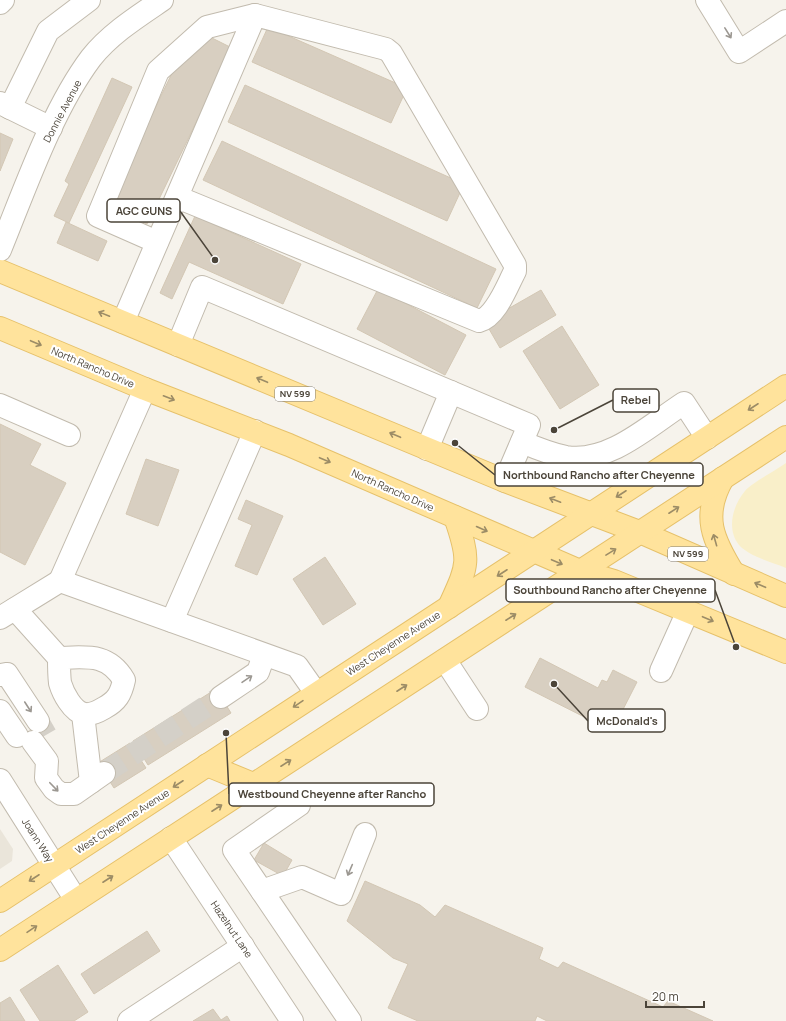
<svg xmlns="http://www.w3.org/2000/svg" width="786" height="1021" font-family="Manrope,sans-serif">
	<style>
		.residential { fill: #eae5da }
		.sand { fill: #f9efc9 }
		.building { fill: #d8cfc1; stroke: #d3c7b4 }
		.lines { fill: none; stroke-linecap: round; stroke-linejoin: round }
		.minor-tunnel { stroke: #d4d0c8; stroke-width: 22; stroke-dasharray: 22 11; stroke-linecap: butt }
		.minor-casing { stroke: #c2bbae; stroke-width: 24 }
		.major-casing { stroke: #e6c16a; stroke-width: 24 }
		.minor { stroke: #fff; stroke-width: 22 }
		.major { stroke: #ffe39c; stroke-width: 22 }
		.oneway { stroke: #9c9892 }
		.oneway2 { stroke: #9c8c66 }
		.labels { text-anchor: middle; stroke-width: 4; stroke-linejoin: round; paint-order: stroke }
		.shield { fill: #fff; stroke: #817c74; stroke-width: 1 }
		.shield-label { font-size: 9px; font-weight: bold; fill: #4b4439 }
		.street-label { font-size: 10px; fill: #4b4439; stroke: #fff }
		.leader { fill: none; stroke: #4b4439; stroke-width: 1.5 }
		.callout-dot { fill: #4b4439; stroke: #fff; stroke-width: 1.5 }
		.callout { fill: #fff; stroke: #4b4439; stroke-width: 1.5 }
		.callout-label { font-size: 11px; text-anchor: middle; font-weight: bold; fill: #4b4439 }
	</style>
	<rect width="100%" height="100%" fill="#f6f3ec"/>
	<polygon class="residential" points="0,829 13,849 12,861 0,869"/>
	<path class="sand" d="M 786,463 L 786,568 C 772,562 750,557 739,545 C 726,529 733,505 745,491 C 752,483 776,470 786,463 Z"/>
	<g class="building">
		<polygon points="268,27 407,88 391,123 252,62"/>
		<polygon points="212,38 232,48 147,224 108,206 174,69"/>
		<polygon points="112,78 132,87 69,223 54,216 69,184 65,181"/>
		<polygon points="245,85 464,184 447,221 228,122"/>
		<polygon points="0,133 13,139 0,171"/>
		<polygon points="222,141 496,269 477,308 203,180"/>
		<polygon points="195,216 301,264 283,304 189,262 172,299 160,293"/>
		<polygon points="66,222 107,241 98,261 57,243"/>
		<polygon points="378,289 466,335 445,375 357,329"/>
		<polygon points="541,290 556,315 500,348 485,322"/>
		<polygon points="562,326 599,385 560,409 523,351"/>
		<polygon points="0,424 41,444 30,465 66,483 25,565 0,552"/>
		<polygon points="146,459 179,470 158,526 126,514"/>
		<polygon points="246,500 283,516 257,575 235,566 252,525 238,519"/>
		<polygon points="325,557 356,604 323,625 293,579"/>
		<polygon points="540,658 598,688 602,680 607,682 613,670 637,682 612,731 525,687"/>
		<polygon points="216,689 231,713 148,765 133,741"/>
		<polygon points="130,743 146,768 114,788 98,763"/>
		<polygon points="264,843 292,860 283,876 254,860"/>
		<polygon points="365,881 420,905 435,917 445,905 543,948 539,959 558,968 563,962 663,1007 668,1001 713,1021 547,1021 537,1016 535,1021 418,1021 388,1008 408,964 393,958 347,921"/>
		<polygon points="147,931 160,951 94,994 81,974"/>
		<polygon points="58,965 88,1012 74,1021 40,1021 20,990"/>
		<polygon points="10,997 25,1021 0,1021 0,1003"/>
		<polygon points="213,1009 221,1020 227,1016 230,1021 193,1021"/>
	</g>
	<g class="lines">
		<g class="minor-tunnel">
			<polyline points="38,721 46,735"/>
			<polyline points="104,773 221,697"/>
		</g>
		<defs>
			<g id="minor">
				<polyline points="707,0 739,52 786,21"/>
				<polyline points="0,3 3,0"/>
				<polyline points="0,103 51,128"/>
				<polyline points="10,108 48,31 89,0"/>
				<polyline points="157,242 98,216 158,71 207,27 255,15"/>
				<path d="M 0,250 C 25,189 52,110 91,58 C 110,34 137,17 162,0"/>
				<path d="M 123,322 L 255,15 L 386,49 L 391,53 L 515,265 L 515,271 C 507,286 496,317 479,321 L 177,197"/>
				<polyline points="178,345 202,287 529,425 505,481"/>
				<polyline points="145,389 60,581 297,666 316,693"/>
				<polyline points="0,405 69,435"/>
				<path d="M 522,442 C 536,448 551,454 566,457 C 609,464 650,425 684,403 L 707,438"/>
				<polyline points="427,449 451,392"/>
				<path d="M 15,609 L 59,658 C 87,657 108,653 124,680 C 121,694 117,701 104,708 C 99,711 90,715 84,714 C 72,711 63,693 60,683 C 59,675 59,666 59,658"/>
				<polyline points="0,618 60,581"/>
				<polyline points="172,621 255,431"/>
				<polyline points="445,660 477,709"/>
				<polyline points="661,671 688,611"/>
				<polyline points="0,675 7,674 38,721"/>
				<polyline points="221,697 258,672 264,655"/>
				<polyline points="0,711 17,736"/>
				<polyline points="83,714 91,782"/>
				<polyline points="33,742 47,761 46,778 54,789 61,794 74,794 104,773"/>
				<polyline points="0,780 76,900"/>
				<polyline points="299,805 234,850 350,1021"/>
				<polyline points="171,838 292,1021"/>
				<polyline points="262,891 302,877 341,894 365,834"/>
				<polyline points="129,1021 243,946"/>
			</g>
			<g id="major">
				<polyline points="0,271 505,481 642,533 786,596"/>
				<polyline points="0,328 145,389 289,445 580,571 614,581 786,652"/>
				<path d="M 723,478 C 701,516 713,540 734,574"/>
				<path d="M 449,607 C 468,565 471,562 455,517"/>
				<polyline points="207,765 253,784"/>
				<polyline points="0,901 786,386"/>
				<polyline points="0,950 786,437"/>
			</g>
		</defs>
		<use href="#minor" class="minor-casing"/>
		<use href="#major" class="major-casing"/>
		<use href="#minor" class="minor"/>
		<use href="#major" class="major"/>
	</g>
	<defs><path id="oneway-shaft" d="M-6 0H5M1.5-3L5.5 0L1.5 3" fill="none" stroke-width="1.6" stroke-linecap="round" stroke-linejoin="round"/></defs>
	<g class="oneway">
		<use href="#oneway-shaft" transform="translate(728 33) rotate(58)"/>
		<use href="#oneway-shaft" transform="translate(247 679) rotate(-34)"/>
		<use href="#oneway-shaft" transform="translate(28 707) rotate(57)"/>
		<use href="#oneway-shaft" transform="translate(54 787) rotate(46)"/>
		<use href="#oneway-shaft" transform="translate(350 870) rotate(113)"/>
	</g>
	<g class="oneway2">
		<use href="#oneway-shaft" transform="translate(104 314) rotate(-158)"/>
		<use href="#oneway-shaft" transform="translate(36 343) rotate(23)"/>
		<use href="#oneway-shaft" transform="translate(262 380) rotate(-157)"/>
		<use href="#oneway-shaft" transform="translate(169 398) rotate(21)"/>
		<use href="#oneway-shaft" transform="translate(753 407) rotate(147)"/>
		<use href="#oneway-shaft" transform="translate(395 435) rotate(-157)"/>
		<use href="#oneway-shaft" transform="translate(325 460) rotate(23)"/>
		<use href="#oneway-shaft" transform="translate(621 494) rotate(147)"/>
		<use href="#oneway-shaft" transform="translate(555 500) rotate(-159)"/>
		<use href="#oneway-shaft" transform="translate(674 510) rotate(-33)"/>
		<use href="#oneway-shaft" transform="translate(482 529) rotate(24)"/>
		<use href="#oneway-shaft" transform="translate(715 540) rotate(-106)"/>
		<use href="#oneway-shaft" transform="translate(611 552) rotate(-32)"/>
		<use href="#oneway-shaft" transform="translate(557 562) rotate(23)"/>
		<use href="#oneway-shaft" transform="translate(502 573) rotate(147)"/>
		<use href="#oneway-shaft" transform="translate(760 585) rotate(-157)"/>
		<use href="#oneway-shaft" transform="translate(511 617) rotate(-33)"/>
		<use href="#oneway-shaft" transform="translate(708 619) rotate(23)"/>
		<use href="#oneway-shaft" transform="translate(402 688) rotate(-33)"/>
		<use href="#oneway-shaft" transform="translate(298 704) rotate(146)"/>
		<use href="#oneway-shaft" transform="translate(286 763) rotate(-33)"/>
		<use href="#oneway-shaft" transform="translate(178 784) rotate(147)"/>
		<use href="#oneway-shaft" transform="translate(217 808) rotate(-33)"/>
		<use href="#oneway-shaft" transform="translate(34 878) rotate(147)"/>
		<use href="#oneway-shaft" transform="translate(108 879) rotate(-33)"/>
		<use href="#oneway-shaft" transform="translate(32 929) rotate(-34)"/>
	</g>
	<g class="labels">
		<g class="shield">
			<rect x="275" y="387" width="40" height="14" rx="3"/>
			<rect x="668" y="547" width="40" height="14" rx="3"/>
		</g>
		<g class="shield-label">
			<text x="295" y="397">NV 599</text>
			<text x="688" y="557">NV 599</text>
		</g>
		<g class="street-label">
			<text transform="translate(62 111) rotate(-62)" y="4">Donnie Avenue</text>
			<text transform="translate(93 367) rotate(23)" y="4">North Rancho Drive</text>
			<text transform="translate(393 490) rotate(24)" y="4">North Rancho Drive</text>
			<text transform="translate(393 643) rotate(-33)" y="4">West Cheyenne Avenue</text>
			<text transform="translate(122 821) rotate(-33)" y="4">West Cheyenne Avenue</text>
			<text transform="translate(38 840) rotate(58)" y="4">Joann Way</text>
			<text transform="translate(232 929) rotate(56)" y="4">Hazelnut Lane</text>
		</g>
	</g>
	<path class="leader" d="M215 260L180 211M554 430L613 400M455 443L495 475M736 647L715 590M554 684L588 721M226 733L229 794"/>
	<g class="callout-dot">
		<circle cx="215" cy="260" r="4"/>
		<circle cx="554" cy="430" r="4"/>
		<circle cx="455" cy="443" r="4"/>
		<circle cx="736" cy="647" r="4"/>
		<circle cx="554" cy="684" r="4"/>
		<circle cx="226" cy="733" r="4"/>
	</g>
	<g class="callout">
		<rect x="107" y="199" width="73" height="23" rx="4"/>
		<rect x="613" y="389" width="46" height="23" rx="4"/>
		<rect x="495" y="463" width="208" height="23" rx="4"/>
		<rect x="506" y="579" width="209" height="23" rx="4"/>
		<rect x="588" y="709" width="77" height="23" rx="4"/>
		<rect x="229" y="783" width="205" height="23" rx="4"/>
	</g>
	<g class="callout-label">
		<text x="144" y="215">AGC GUNS</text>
		<text x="636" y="404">Rebel</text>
		<text x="599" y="479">Northbound Rancho after Cheyenne</text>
		<text x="610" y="594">Southbound Rancho after Cheyenne</text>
		<text x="627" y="725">McDonald's</text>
		<text x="332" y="798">Westbound Cheyenne after Rancho</text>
	</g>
	<path d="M646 1001v6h58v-6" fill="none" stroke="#4b4439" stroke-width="2"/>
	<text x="652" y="1001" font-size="12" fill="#4b4439" stroke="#ffffff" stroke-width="3" paint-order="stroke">20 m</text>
</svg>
